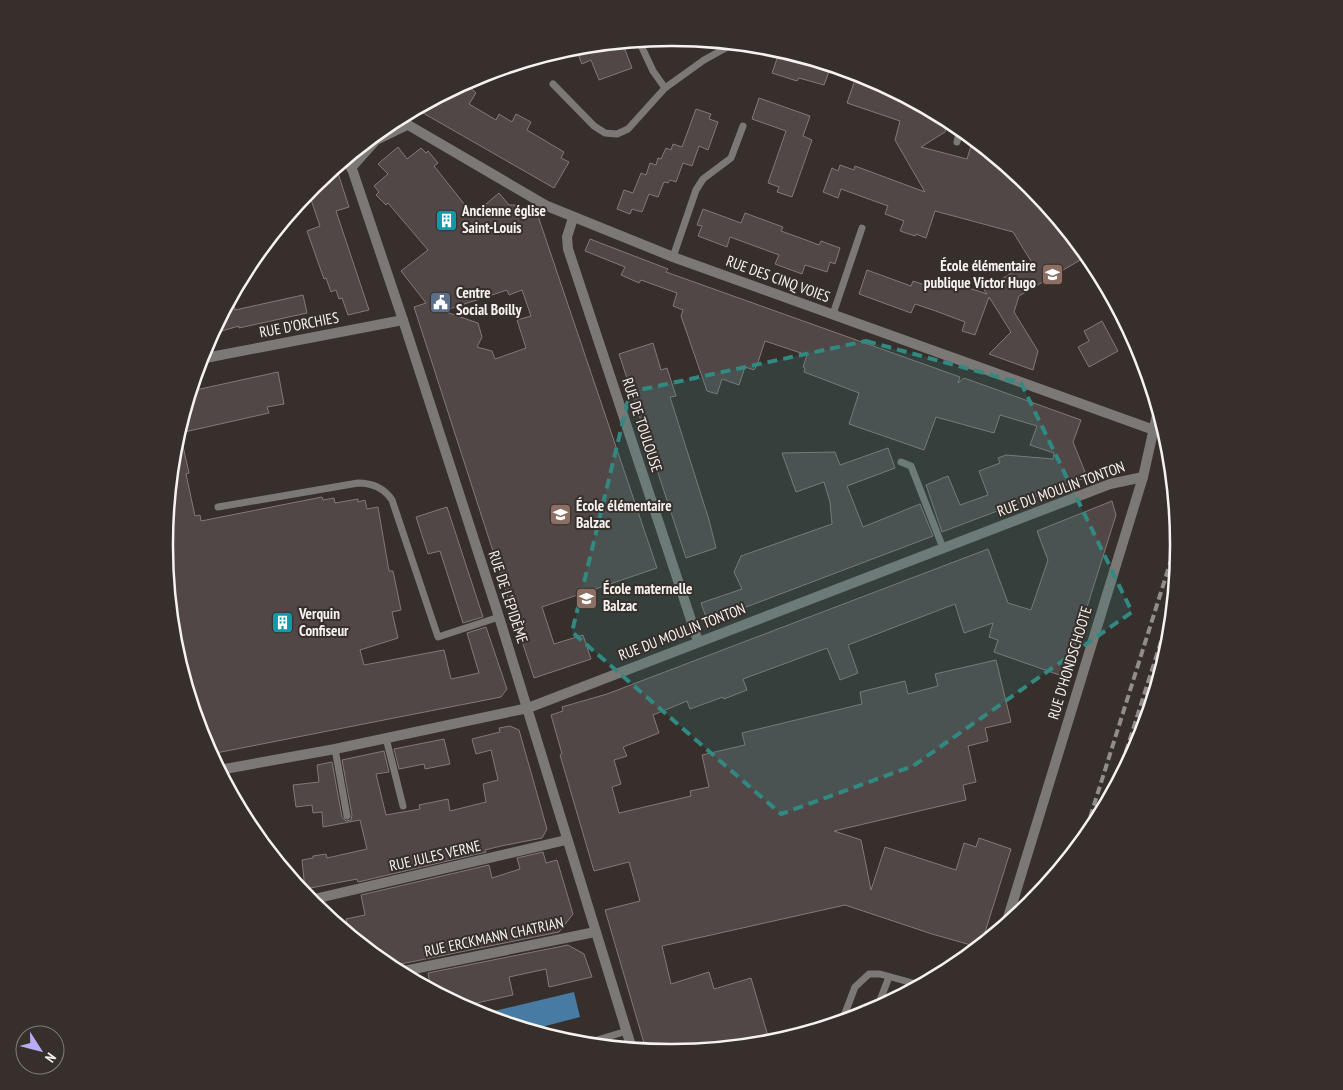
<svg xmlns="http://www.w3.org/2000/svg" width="1343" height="1090" font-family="'PT Sans Narrow',sans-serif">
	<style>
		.water { fill: #487ba3 }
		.building { fill: #514746; stroke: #837977; fill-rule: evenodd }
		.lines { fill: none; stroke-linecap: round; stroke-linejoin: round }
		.lane { stroke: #7c7876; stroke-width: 7 }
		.street { stroke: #7c7876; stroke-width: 10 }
		.rail { stroke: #938d89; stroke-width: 4; stroke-dasharray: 8 4; stroke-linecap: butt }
		.marked { fill: #328981; fill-opacity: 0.2; stroke: #328981; stroke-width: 4; stroke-dasharray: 10 6; stroke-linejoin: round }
		.labels { text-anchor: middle; stroke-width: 4; stroke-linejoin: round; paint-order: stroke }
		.poi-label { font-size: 15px; font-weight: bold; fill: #f7f2ef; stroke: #362f2b; text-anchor: start }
		.street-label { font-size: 15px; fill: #f7f2ef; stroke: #362f2b }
		.rim { fill: none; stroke: #f7f2ef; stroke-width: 2.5 }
	</style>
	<rect width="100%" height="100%" fill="#362f2b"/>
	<polygon class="water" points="574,992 580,1017 530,1030 496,1019 494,1011"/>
	<g class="building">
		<polygon points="622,42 632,68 599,80 591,60 582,64 575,47"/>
		<polygon points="780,50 831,66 824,85 799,78 797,81 772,73"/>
		<polygon points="857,74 947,120 945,132 921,147 967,159 973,139 1031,186 1087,256 1019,296 1014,312 1038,351 1033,370 989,354 1011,332 989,297 975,335 962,331 965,322 933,310 915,304 911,313 859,294 867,270 911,286 913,281 928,286 929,281 949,288 951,282 987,294 984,290 1031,261 1013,232 935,211 926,238 916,234 915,236 900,231 904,221 885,214 888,206 841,189 838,198 823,192 832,168 838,171 840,165 854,170 855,166 925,192 895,140 900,121 847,103"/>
		<polygon points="465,83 476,93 469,104 496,120 499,114 512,122 516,114 531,122 527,130 564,152 561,158 569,162 554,188 416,109"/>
		<polygon points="759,98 810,116 803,136 812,140 792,197 777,192 779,187 768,183 786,131 752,119"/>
		<polygon points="696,109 711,114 709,119 718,122 708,150 699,146 692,166 683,163 676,182 670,180 668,183 664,182 658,197 649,194 642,212 632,209 630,214 617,209 624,190 633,193 641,173 646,175 650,163 656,165 658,158 661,159 666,148 671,150 673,144 682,147"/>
		<path d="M 398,147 L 407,159 L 421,148 L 426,153 L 428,151 L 438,163 L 434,166 L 473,215 L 499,193 L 509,205 L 515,205 L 538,216 L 657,568 L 542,607 L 554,644 L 583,635 L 591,659 L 534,678 L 414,307 L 426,303 L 401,271 L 428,250 L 388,203 L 386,205 L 376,195 L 379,192 L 374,186 L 388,174 L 378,164 ZM 507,290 L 509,295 L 522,290 L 531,316 L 517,320 L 526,348 L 495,359 L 492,351 L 477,347 L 482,337 L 478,323 L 443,311 Z"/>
		<polygon points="336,167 349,207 336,211 369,310 348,315 342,298 339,299 336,290 331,292 326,278 324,279 307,231 320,226 308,191"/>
		<polygon points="703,209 741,223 745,213 783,227 781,231 806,240 819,245 821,241 840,248 835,264 830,262 827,272 805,265 802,274 775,264 779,255 752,245 730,237 727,247 698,236 702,226 697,225"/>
		<polygon points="590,239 668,269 666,272 960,377 958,383 964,378 1081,420 1073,442 1087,477 942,532 926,485 948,476 960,505 988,495 979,471 1000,463 998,458 1006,455 1053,459 1054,453 1030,445 1037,426 1000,415 994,433 936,417 924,450 849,424 859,393 804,372 805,368 803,367 807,355 765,341 757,365 754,370 745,367 739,385 722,379 717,394 707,391 681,316 683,310 673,306 677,293 641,280 639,283 621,275 625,267 585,251"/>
		<polygon points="303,295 307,313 239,328 239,326 211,334 232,296 235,310"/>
		<polygon points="1102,321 1118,351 1089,367 1078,347 1089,341 1084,331"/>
		<polygon points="653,343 661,370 667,368 676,396 670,397 709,520 716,548 686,558 619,354"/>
		<polygon points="278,372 284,404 267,407 269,413 180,433 189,473 186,474 195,516 200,515 201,521 322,497 323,500 334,498 335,503 358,499 358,502 365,500 367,509 378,507 389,571 393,571 401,610 392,612 398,638 360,650 364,665 444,650 451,679 479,673 467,633 486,627 507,689 501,697 211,754 203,739 174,644 164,545 174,446 191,391"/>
		<polygon points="888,448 895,468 847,486 863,527 920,504 933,536 712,620 706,617 701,603 742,589 734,572 741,556 832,524 830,502 824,482 796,492 782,453 835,452 840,465"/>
		<polygon points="1112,501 1116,515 1065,677 994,652 998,640 989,637 993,623 964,633 955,604 848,645 858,673 840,680 827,648 743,679 747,690 724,699 723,697 690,709 687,701 653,715 659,733 623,747 627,756 614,760 621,784 612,787 619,813 691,796 690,791 709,787 702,755 745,745 742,733 862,704 860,692 905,681 908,694 938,686 935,674 996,660 1011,722 985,728 988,741 968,746 976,782 963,785 966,800 834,831 861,840 871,890 885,847 956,870 964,843 976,847 979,838 1011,849 981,945 978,947 932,934 845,905 662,946 671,984 709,972 714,989 751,978 770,1043 671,1052 646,1050 605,910 640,901 629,862 594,871 560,755 562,754 551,715 563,711 562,707 607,694 988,549 1008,603 1031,610 1048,560 1037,531"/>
		<polygon points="447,507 483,617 463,623 440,551 428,554 416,517"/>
		<polygon points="510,726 519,730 547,829 542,838 501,846 485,850 486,852 358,882 357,879 305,889 302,860 313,858 313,856 326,854 327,858 367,849 360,820 323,827 322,812 313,813 312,805 296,807 293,785 319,782 317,765 332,762 342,817 346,821 351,820 352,815 342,760 384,751 389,772 376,774 386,815 420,809 419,805 448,799 450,811 486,802 483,784 498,780 491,750 476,754 472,739 500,732 499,728"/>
		<polygon points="444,739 450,764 425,769 424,764 399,769 394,749"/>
		<polygon points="543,852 546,863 557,860 573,914 559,932 391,966 388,966 359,942 356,931 349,932 346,919 365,915 361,895 489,865 492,878 520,869 517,858"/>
		<polygon points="568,945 584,954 592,977 549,987 546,969 509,977 513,995 463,1006 431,989 428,973"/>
	</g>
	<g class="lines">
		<g class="lane">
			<polyline points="639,41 653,71 665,88"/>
			<polyline points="553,84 594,126 605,133 617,134 628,129 665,88 704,60 733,44"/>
			<polyline points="957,142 960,129"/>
			<polyline points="673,257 696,190 703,179 731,158 743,126"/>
			<polyline points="833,314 862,228"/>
			<polyline points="901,462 911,466 943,548"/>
			<path d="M 218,507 L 358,483 C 372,483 384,488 392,500 L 438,637 L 499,617"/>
			<polyline points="386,738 403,806"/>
			<polyline points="335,749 347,816"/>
			<polyline points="877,1008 889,977"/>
			<polyline points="842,1021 855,987 869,974 880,974 920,985"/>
			<polyline points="584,1044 627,1031"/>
		</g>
		<g class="street">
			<polyline points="398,119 547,206 673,257 1154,430"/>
			<polyline points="348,157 403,320 499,617 632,1049"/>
			<polyline points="351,168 376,140 407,125"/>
			<polyline points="573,218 567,237 568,249 698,641"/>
			<polyline points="200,359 403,320"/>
			<polyline points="219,770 335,749 528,708 1110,484 1143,477"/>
			<polyline points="310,900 566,840"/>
			<polyline points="1006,924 1143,477 1158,410"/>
			<polyline points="399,972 595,932"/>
		</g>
		<g class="rail">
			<polyline points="1115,786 1173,604"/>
			<polyline points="1083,840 1178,538"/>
		</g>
	</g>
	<path class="marked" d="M 866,341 L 1021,383 L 1132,612 L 913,766 L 781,814 L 572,632 L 630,392 Z"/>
	<defs>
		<symbol id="building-square" viewBox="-11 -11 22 22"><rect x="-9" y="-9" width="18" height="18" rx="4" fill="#0f9aa8" stroke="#362f2b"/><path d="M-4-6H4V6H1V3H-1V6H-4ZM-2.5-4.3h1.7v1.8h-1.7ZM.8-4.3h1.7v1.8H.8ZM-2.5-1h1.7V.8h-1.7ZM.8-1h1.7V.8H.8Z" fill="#fff"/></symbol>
		<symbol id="school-square" viewBox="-11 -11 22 22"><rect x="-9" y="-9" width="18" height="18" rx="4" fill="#8d6e63" stroke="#362f2b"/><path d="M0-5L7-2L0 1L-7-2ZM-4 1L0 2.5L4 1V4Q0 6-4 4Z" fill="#fff"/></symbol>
		<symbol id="civic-square" viewBox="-11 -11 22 22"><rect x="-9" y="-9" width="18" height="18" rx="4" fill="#5c6f8a" stroke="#362f2b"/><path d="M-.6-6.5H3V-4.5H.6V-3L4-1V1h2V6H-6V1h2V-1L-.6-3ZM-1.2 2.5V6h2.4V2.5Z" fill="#fff"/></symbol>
	</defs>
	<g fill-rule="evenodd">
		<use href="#building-square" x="434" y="208" width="25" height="25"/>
		<use href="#school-square" x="1040" y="262" width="25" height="25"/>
		<use href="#civic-square" x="428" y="290" width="25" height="25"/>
		<use href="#school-square" x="548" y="502" width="25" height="25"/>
		<use href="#school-square" x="574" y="586" width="25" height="25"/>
		<use href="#building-square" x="270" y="610" width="25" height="25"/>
	</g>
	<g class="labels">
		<g class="poi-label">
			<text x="462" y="216">Ancienne église<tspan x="462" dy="17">Saint-Louis</tspan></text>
			<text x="1036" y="271" text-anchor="end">École élémentaire<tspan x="1036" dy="17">publique Victor Hugo</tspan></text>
			<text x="456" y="298">Centre<tspan x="456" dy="17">Social Boilly</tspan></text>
			<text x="576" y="511">École élémentaire<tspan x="576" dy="17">Balzac</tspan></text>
			<text x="603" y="594">École maternelle<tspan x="603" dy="17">Balzac</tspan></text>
			<text x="299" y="619">Verquin<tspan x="299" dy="17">Confiseur</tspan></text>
		</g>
		<g class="street-label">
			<text transform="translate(778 279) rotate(20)" y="5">RUE DES CINQ VOIES</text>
			<text transform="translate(299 325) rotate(-11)" y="5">RUE D'ORCHIES</text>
			<text transform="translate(642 425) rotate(72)" y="5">RUE DE TOULOUSE</text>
			<text transform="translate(1061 489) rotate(-20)" y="5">RUE DU MOULIN TONTON</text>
			<text transform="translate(508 597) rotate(72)" y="5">RUE DE L'EPIDÈME</text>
			<text transform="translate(682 632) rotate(-21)" y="5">RUE DU MOULIN TONTON</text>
			<text transform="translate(1070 663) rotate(-73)" y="5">RUE D'HONDSCHOOTE</text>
			<text transform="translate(435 856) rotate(-13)" y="5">RUE JULES VERNE</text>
			<text transform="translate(494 937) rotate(-12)" y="5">RUE ERCKMANN CHATRIAN</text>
		</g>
	</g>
	<path d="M0 0H1343V1090H0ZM671 46H672A498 498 0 0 1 1170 544V546A498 498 0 0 1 672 1044H671A498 498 0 0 1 173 546V544A498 498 0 0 1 671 46Z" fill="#362f2b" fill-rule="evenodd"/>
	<path class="rim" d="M671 46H672A498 498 0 0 1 1170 544V546A498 498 0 0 1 672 1044H671A498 498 0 0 1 173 546V544A498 498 0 0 1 671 46Z"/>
	<g transform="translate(40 1050) rotate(126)"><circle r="24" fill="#362f2b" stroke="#837d79"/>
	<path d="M0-4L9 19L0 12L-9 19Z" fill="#b8abf7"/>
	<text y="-8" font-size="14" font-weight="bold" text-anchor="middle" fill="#f7f2ef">N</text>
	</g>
</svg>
